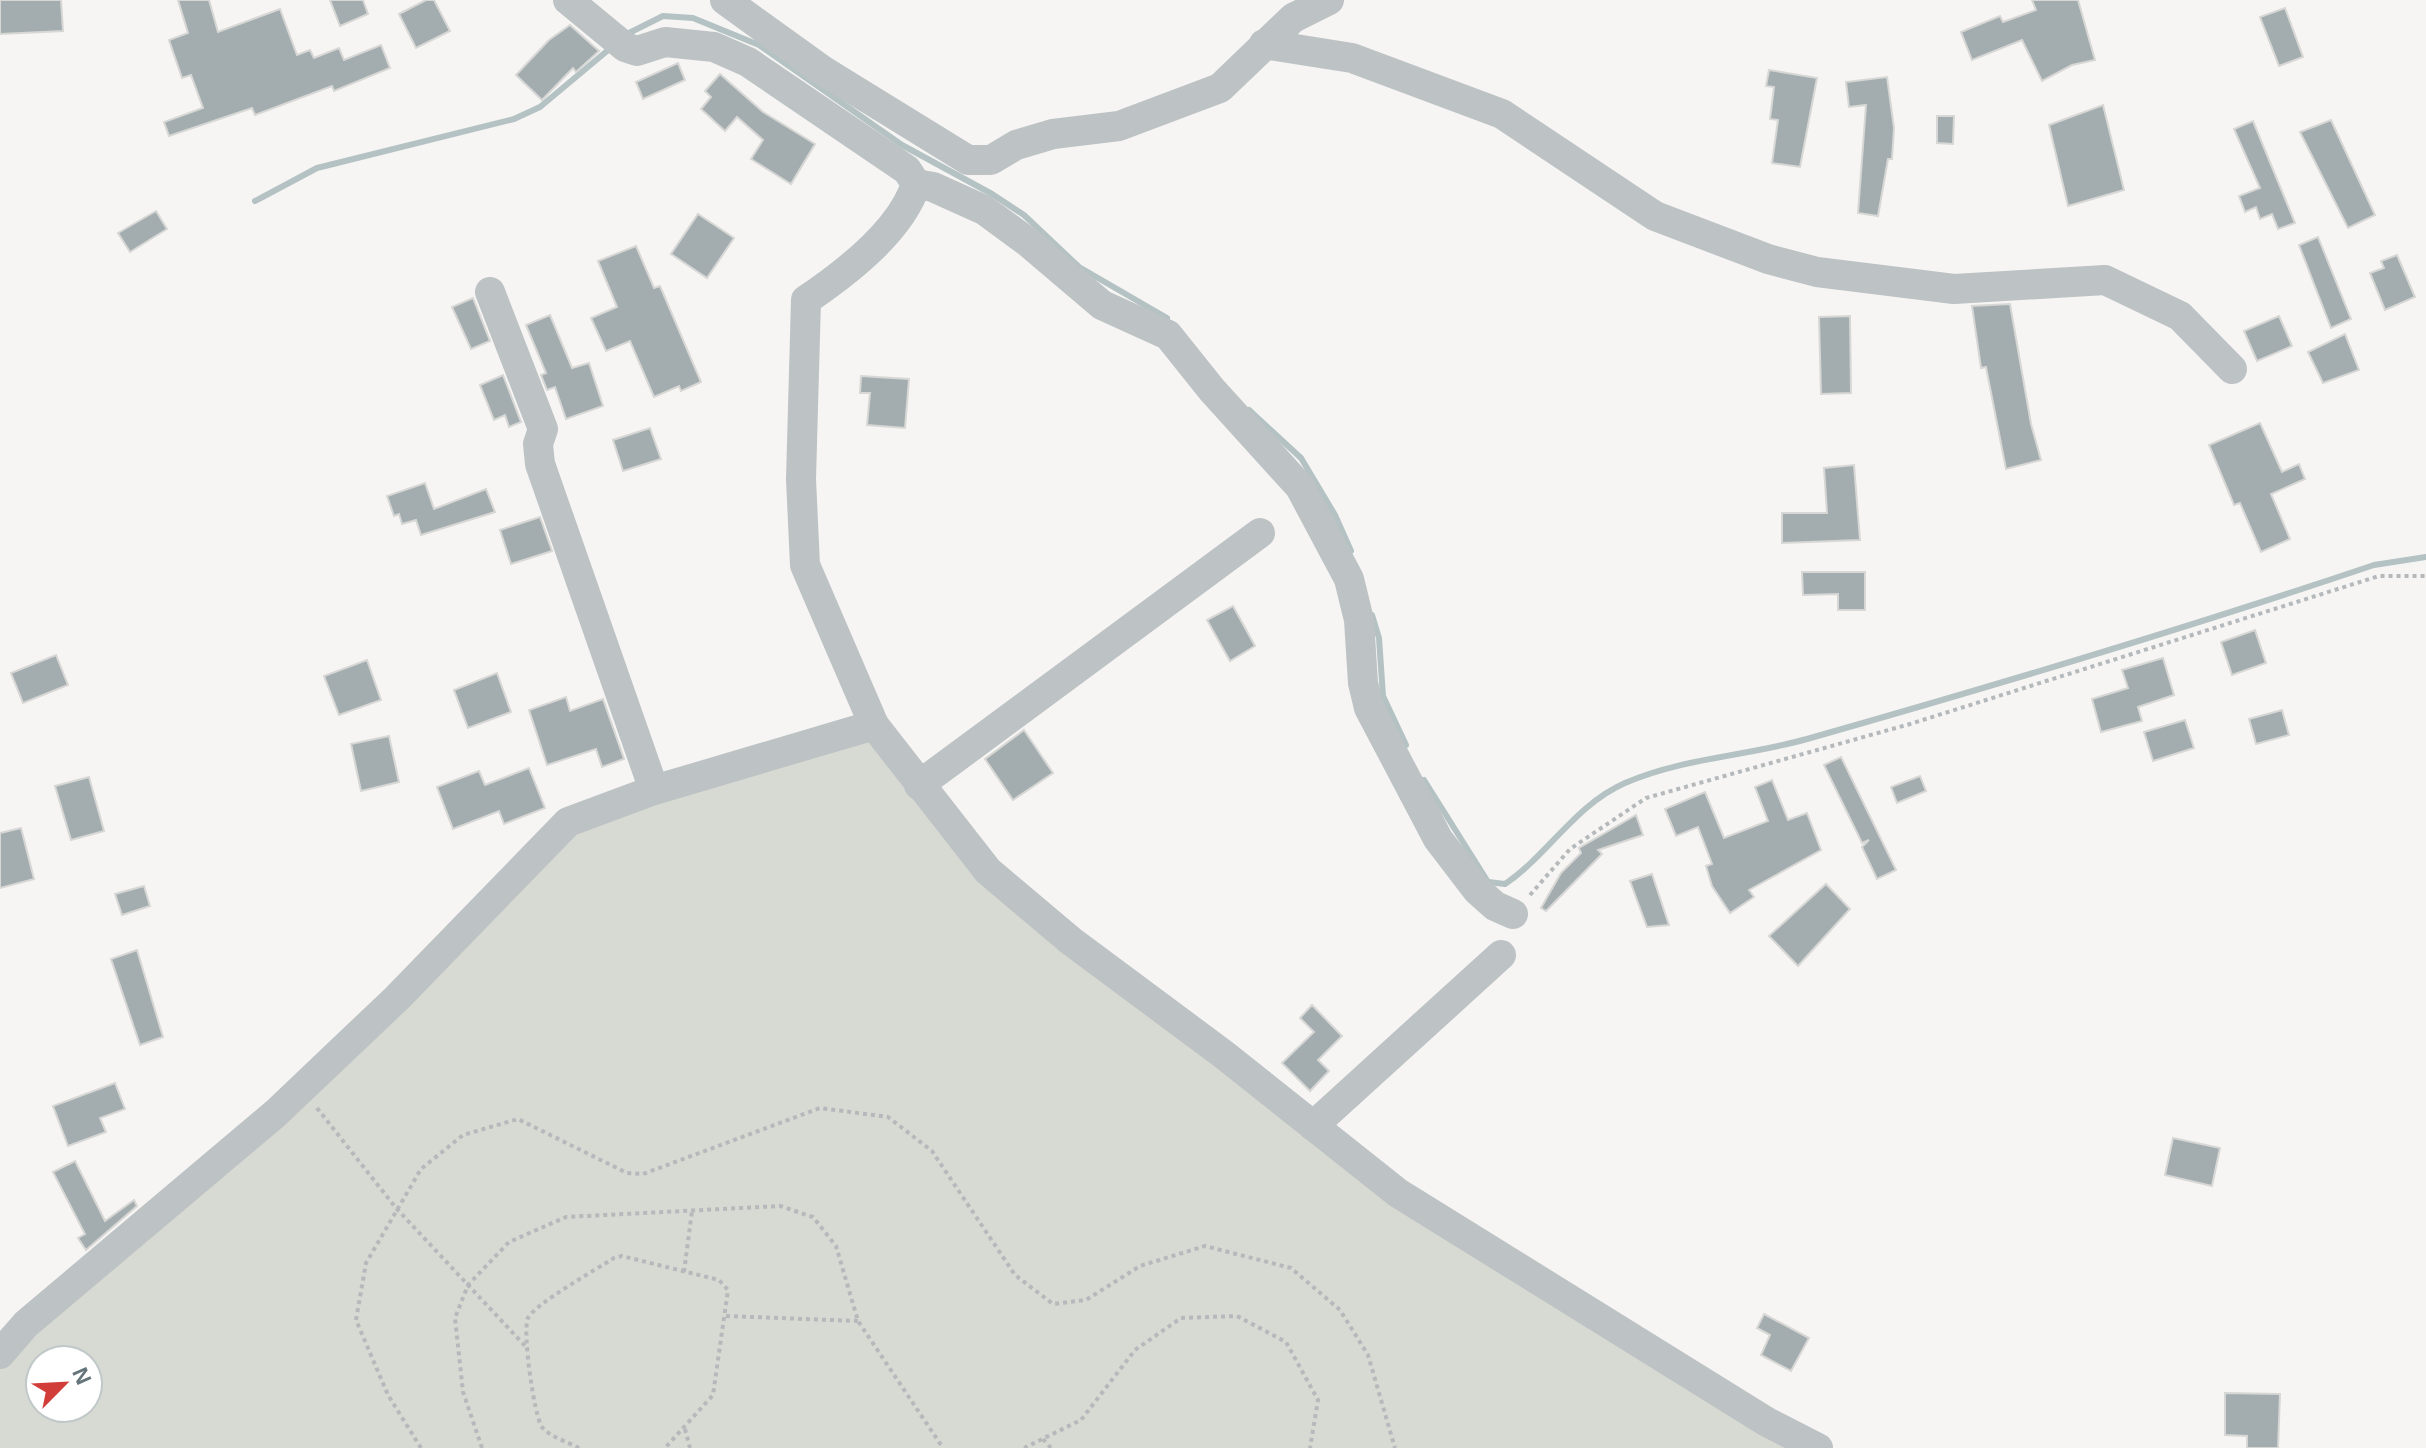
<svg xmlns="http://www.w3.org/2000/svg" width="2426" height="1448" font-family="Helvetica,sans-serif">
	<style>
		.green { fill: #d7dad2; fill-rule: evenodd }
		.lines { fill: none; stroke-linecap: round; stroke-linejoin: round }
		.stream { stroke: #b4c2c3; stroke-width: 6 }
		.building { fill: #a3adaf; stroke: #d7d7d5; stroke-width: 2 }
		.path { stroke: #b5b9bb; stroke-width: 4; stroke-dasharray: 4 4; stroke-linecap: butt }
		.minor { stroke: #bdc2c4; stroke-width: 30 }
	</style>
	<rect width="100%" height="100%" fill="#f6f5f3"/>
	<path class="green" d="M 874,725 L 988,871 L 1313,1126 L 1818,1448 L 0,1448 L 0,1354 L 568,822 ZM 40,1360 L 88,1360 L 88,1408 L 40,1408 Z"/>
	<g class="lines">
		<g class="stream">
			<polyline points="625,35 663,16 693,18 759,45 902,145 992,194 1024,215 1079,267 1167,318"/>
			<polyline points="255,201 317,168 514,119 540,107 613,46"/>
			<polyline points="1249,410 1301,458 1335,515 1351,551"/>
			<polyline points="1372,615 1379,638 1383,696 1406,745"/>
			<path d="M 1424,780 L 1488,882 L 1505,884 C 1548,855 1575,805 1625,783 C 1682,758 1747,756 1807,739 C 1997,685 2187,628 2374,565 L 2426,557"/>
		</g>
	</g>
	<g class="building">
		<polygon points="0,0 61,0 63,31 0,34"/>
		<polygon points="178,0 209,0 218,32 280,9 297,55 310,50 314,58 339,48 344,60 381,45 390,68 334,91 332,86 255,115 252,108 169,136 164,122 203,108 191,75 182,78 169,40 188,33"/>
		<polygon points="330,0 363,0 368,14 340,26"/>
		<polygon points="426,0 434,0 450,31 416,48 399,14"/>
		<polygon points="2032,0 2078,0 2095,60 2072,65 2042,81 2022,40 1972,60 1961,32 2000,16 2003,22 2036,10"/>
		<polygon points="2285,8 2303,57 2279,66 2260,17"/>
		<polygon points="570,25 599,51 576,72 573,68 542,100 516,75 549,40"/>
		<polygon points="678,63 685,80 643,99 636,82"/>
		<polygon points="1769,70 1817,78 1800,167 1772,163 1778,120 1770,119 1774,87 1766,86"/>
		<polygon points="720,74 763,112 815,144 791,184 751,159 763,140 737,117 725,131 701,109 711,97 705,91"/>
		<polygon points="1887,77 1894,128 1892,159 1888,159 1878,216 1858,213 1866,105 1849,107 1846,82"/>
		<polygon points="2103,105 2124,190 2068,206 2049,125"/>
		<polygon points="1937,116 1954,116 1953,144 1937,143"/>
		<polygon points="2331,120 2375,215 2348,228 2300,132"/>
		<polygon points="2253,121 2295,223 2278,229 2272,214 2260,219 2256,207 2245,212 2239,196 2260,188 2234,129"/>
		<polygon points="156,211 167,229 130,252 118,233"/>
		<polygon points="698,214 734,238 707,278 671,254"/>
		<polygon points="2318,237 2351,319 2331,328 2299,245"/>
		<polygon points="636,246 654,288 660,286 701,382 681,391 679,386 654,397 630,341 606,351 591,318 617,307 598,261"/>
		<polygon points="2397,255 2415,297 2385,310 2370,273 2384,268 2381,261"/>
		<polygon points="473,298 490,341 471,349 452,307"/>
		<polygon points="2010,304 2031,424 2041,460 2006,469 1986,367 1981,368 1972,306"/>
		<polygon points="550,315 572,368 589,363 603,406 566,419 555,387 547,390 541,375 546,373 526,325"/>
		<polygon points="1850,316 1851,393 1821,394 1819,317"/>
		<polygon points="2279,316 2292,346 2257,361 2244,331"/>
		<polygon points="2345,334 2359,370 2323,383 2308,352"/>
		<polygon points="503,375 521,422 509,427 505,415 494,420 480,385"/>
		<polygon points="861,376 909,379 905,428 867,425 870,393 860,393"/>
		<polygon points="2260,423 2282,472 2299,464 2305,479 2271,494 2290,539 2261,552 2240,503 2234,505 2209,445"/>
		<polygon points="650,428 661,459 623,471 613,440"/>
		<polygon points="1854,465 1860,540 1782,543 1782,513 1827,513 1824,468"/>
		<polygon points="425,483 434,509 486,489 495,512 421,535 416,520 402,524 399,514 394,516 387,496"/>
		<polygon points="540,517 552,551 511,564 500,530"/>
		<polygon points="1802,572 1865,572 1865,610 1838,610 1838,594 1803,595"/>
		<polygon points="1233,606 1255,646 1230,661 1207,620"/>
		<polygon points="2255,630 2266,663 2232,675 2221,642"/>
		<polygon points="56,655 68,685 23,703 11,673"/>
		<polygon points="2163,658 2174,695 2138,707 2142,721 2101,732 2092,699 2128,688 2122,670"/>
		<polygon points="367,660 381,700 339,715 324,676"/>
		<polygon points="497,673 511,712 468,728 454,690"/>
		<polygon points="566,697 570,711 603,699 624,759 602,767 596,749 547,765 529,710"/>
		<polygon points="2282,710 2289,735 2256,744 2249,719"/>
		<polygon points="2185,720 2194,748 2153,761 2144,732"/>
		<polygon points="1024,730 1053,773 1013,800 985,759"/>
		<polygon points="389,736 399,782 361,791 351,744"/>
		<polygon points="1841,757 1896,870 1877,879 1862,847 1869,840 1862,843 1824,765"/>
		<polygon points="529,768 545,808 504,824 499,811 453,829 437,787 479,771 485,785"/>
		<polygon points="1920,776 1926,791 1897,803 1891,787"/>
		<polygon points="89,777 104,831 71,840 55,786"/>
		<polygon points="1772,780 1788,820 1807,813 1821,850 1749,890 1754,897 1730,913 1712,886 1706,866 1712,864 1698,827 1676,836 1665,809 1705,792 1724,838 1768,821 1755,787"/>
		<polygon points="1636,815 1643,835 1598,850 1602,854 1546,911 1541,908 1561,873 1581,853 1579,848"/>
		<polygon points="21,828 34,879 0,888 0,833"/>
		<polygon points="1652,874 1669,925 1647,927 1630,881"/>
		<polygon points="1826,884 1850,909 1798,966 1769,936"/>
		<polygon points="144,886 150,906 122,915 115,894"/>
		<polygon points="137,950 163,1037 140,1045 111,959"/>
		<polygon points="1312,1005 1342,1036 1318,1060 1329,1071 1310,1091 1282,1063 1314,1032 1300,1018"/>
		<polygon points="115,1083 125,1109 100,1118 106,1132 68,1146 53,1106"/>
		<polygon points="2173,1138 2220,1148 2212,1186 2165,1175"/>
		<polygon points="75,1161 105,1221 134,1200 137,1206 86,1250 78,1238 85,1234 53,1172"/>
		<polygon points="1764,1314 1809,1338 1791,1371 1761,1355 1770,1335 1757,1328"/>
		<polygon points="2225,1393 2280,1394 2278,1448 2247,1448 2247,1436 2225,1435"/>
	</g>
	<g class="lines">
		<g class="path">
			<polyline points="1530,895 1570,849 1646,798 1910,724 2379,576 2426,576"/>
			<polyline points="317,1108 396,1208 527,1348"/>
			<polyline points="684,1272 692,1211"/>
			<polyline points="726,1316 858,1321"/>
			<polyline points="685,1429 690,1448"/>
			<polyline points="1043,1439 1051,1448"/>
			<polyline points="421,1448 388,1395 356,1320 366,1263 421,1169 463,1135 518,1119 627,1173 643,1174 820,1108 888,1117 932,1151 1015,1275 1053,1304 1086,1300 1140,1266 1205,1246 1291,1268 1340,1310 1368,1355 1395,1448"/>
			<polyline points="482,1448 463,1392 455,1318 468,1285 509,1242 566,1217 780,1206 813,1217 836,1246 858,1321 943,1448"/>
			<path d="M 579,1448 C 568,1442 550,1437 542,1427 C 534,1416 522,1330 528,1318 C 536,1303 597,1269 614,1258 L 622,1256 L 719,1280 L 728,1290 L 713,1395 L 665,1448"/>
			<polyline points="1024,1448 1081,1420 1135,1350 1181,1318 1237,1316 1286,1342 1318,1400 1310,1448"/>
		</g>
		<g class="minor">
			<path d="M 568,0 L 625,47 L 637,51 L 665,42 L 714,47 L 748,62 L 907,170 L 916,184 C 901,231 846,273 806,300 L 801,479 L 805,565 L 874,725 L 988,871 L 1071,941 L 1223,1054 L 1398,1193 L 1767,1422 L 1818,1448"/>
			<polyline points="725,0 822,70 968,160 991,160 1016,145 1053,134 1119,126 1220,88 1293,18 1329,0"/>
			<polyline points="1264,44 1352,58 1502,114 1655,216 1768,259 1817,272 1954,289 2105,280 2180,316 2232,369"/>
			<polyline points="916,184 933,187 984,210 1029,243 1102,305 1168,335 1212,390 1300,487 1349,579 1359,620 1363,683 1369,708 1438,839 1477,890 1495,906 1513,914"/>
			<polyline points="490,292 543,429 538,444 540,464 654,790"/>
			<polyline points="919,785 1260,533"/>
			<polyline points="1313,1126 1501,955"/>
			<polyline points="0,1354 26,1324 276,1113 397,998 568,822 654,790 874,725"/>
		</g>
	</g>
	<g transform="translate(64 1384) rotate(66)"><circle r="38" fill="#ffffff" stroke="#c1c8ca" stroke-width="2"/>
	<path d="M0-6L14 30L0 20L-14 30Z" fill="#d13d38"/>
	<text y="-12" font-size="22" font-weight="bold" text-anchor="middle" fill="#64767b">N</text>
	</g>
</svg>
